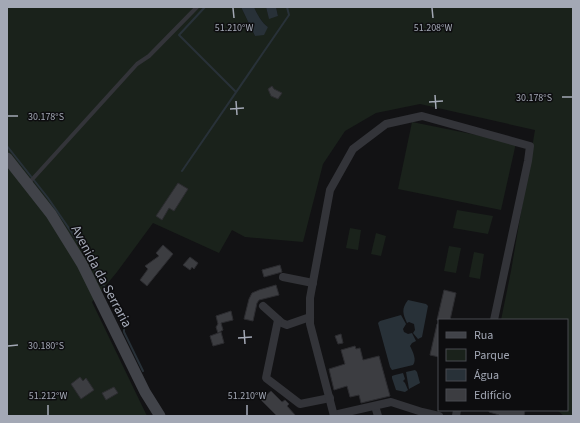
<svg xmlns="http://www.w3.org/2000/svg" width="580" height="423" font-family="'Source Sans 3',sans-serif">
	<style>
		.green { fill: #1a221b }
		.water { fill: #283138 }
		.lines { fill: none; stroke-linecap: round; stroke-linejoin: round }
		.stream { stroke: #283138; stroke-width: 2 }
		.building { fill: #3c3d41; stroke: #2c2c30 }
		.lane { stroke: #333439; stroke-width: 4 }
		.street { stroke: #333439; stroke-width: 8 }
		.secondary { stroke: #414349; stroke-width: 11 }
		.ticks { fill: none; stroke: #a3a8b5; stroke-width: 1.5 }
		.labels { text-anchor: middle; stroke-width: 3; stroke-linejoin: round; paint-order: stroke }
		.street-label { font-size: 14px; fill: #a3a8b5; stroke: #0d0d0f }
		.ticks-label { font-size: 10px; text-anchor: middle; fill: #a3a8b5; stroke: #0d0d0f; stroke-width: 3; stroke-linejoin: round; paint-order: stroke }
	</style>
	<rect width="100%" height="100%" fill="#121214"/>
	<g class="green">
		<path d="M 7,7 L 241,7 L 255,36 L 268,27 C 262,23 257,14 254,7 L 266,7 L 269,18 L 278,16 L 276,7 L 573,7 L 573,416 L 564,416 L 557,410 L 567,410 L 567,320 L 501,320 L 511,271 L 535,130 L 420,104 L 376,113 L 345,131 L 323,164 L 303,242 L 245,237 L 232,230 L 219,253 L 153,223 L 117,272 L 92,302 L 147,416 L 7,416 Z"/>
		<polygon points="412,122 516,143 501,210 398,189"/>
		<polygon points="457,210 493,216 488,234 453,228"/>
		<polygon points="350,228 361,230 358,250 346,248"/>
		<polygon points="376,233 386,236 381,256 371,254"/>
		<polygon points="449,246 461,248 456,273 444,271"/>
		<polygon points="474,252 484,254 480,279 469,277"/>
	</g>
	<g class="water">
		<path d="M 241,7 L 254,7 C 257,14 262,23 268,27 L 264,35 L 255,36 Z"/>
		<polygon points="266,7 276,7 278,16 269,19"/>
		<path d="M 408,300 L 426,304 L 428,306 L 422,337 L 418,339 L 413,333 L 415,330 L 414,324 L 409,322 L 407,323 C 403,314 401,309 408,300 Z"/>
		<path d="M 401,315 L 406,324 L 403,329 L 404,332 L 408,334 L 412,333 L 416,341 L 412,343 L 410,346 C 413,352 417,360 413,365 L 392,370 L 390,367 L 378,323 L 380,321 Z"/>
		<polygon points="415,370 417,372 420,383 409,389 406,372"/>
		<polygon points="403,373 405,379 403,381 405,383 408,390 405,392 396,390 392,378 392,376 395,375"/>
	</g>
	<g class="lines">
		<g class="stream">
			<polyline points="205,7 179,35 236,92"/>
			<polyline points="7,146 48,198 88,256 124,324 124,332 143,371"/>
			<polyline points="182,171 289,15 287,7"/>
		</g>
	</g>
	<g class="building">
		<polygon points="272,86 274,89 282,93 278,99 271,96 268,89"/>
		<polygon points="178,183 188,189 174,211 169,208 162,220 156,216"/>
		<polygon points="163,245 173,254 147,286 140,280 148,269 145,266 159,256 156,253"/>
		<polygon points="190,257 198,263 194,269 192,267 190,270 183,265"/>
		<polygon points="280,265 282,272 264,277 262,270"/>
		<polygon points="276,285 279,295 259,300 257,303 253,321 244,319 249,299 252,293 259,290"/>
		<polygon points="444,290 456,293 450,320 437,320"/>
		<polygon points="231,311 233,320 221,323 223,330 218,333 216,327 218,324 216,316"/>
		<polygon points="437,324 439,324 439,357 430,355"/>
		<polygon points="221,332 224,343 213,346 210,336"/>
		<polygon points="341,334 343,343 338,344 335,336"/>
		<polygon points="355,346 356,349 360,348 363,360 379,356 390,396 361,403 359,395 350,397 347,386 334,390 329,369 345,364 341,350"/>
		<polygon points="80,377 83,381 86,378 94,390 81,399 71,384"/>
		<polygon points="114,387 118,393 106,400 102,393"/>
		<polygon points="271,391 282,402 285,400 289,404 287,406 296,416 277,416 261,400"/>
		<polygon points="489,410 525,410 524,416 498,416 499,415 489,412"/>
	</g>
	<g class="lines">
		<polyline class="lane" points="28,184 137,64 149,56 197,7"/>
		<g class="street">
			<polyline points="283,277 313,283"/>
			<polyline points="263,306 282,323 287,325 310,317"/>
			<polyline points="278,320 266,378 300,404 330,398"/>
			<polyline points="375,406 378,416"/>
			<polyline points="334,415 391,402 422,412 439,416"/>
			<polyline points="334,416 310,324 310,298 330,190 353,149 386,124 422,116 530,146 528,161 494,320"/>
			<polyline points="456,416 457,410"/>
		</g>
		<polyline class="secondary" points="7,158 51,214 82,264 145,392 160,416"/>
	</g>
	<path class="ticks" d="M 233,8 L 234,18M 432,8 L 433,18M 435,95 L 436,109M 562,97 L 572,97M 236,101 L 237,115M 429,102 L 443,101M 230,109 L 244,108M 8,116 L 18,116M 244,330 L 245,344M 238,338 L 252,337M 8,346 L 18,345M 48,405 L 48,415M 247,405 L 247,415"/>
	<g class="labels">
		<g class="street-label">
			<text transform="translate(102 276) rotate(62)" y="5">Avenida da Serraria</text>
		</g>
	</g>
	<g class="ticks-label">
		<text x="234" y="31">51.210°W</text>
		<text x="433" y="31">51.208°W</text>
		<text x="534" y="101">30.178°S</text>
		<text x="46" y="120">30.178°S</text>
		<text x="46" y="349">30.180°S</text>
		<text x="48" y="399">51.212°W</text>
		<text x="247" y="399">51.210°W</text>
	</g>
	<rect width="580" height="423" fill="none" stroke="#a3a8b5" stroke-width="16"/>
	<rect x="438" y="319" width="130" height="92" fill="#0d0d0f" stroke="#494b51"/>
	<rect x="446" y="332" width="20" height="6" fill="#414349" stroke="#494b51"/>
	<text x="474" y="339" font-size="12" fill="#a3a8b5">Rua</text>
	<rect x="446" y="349" width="20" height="12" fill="#1a221b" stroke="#494b51"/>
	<text x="474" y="359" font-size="12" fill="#a3a8b5">Parque</text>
	<rect x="446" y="369" width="20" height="12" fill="#283138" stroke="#494b51"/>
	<text x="474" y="379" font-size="12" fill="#a3a8b5">Água</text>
	<rect x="446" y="389" width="20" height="12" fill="#3c3d41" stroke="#494b51"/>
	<text x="474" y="399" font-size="12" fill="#a3a8b5">Edifício</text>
</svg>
